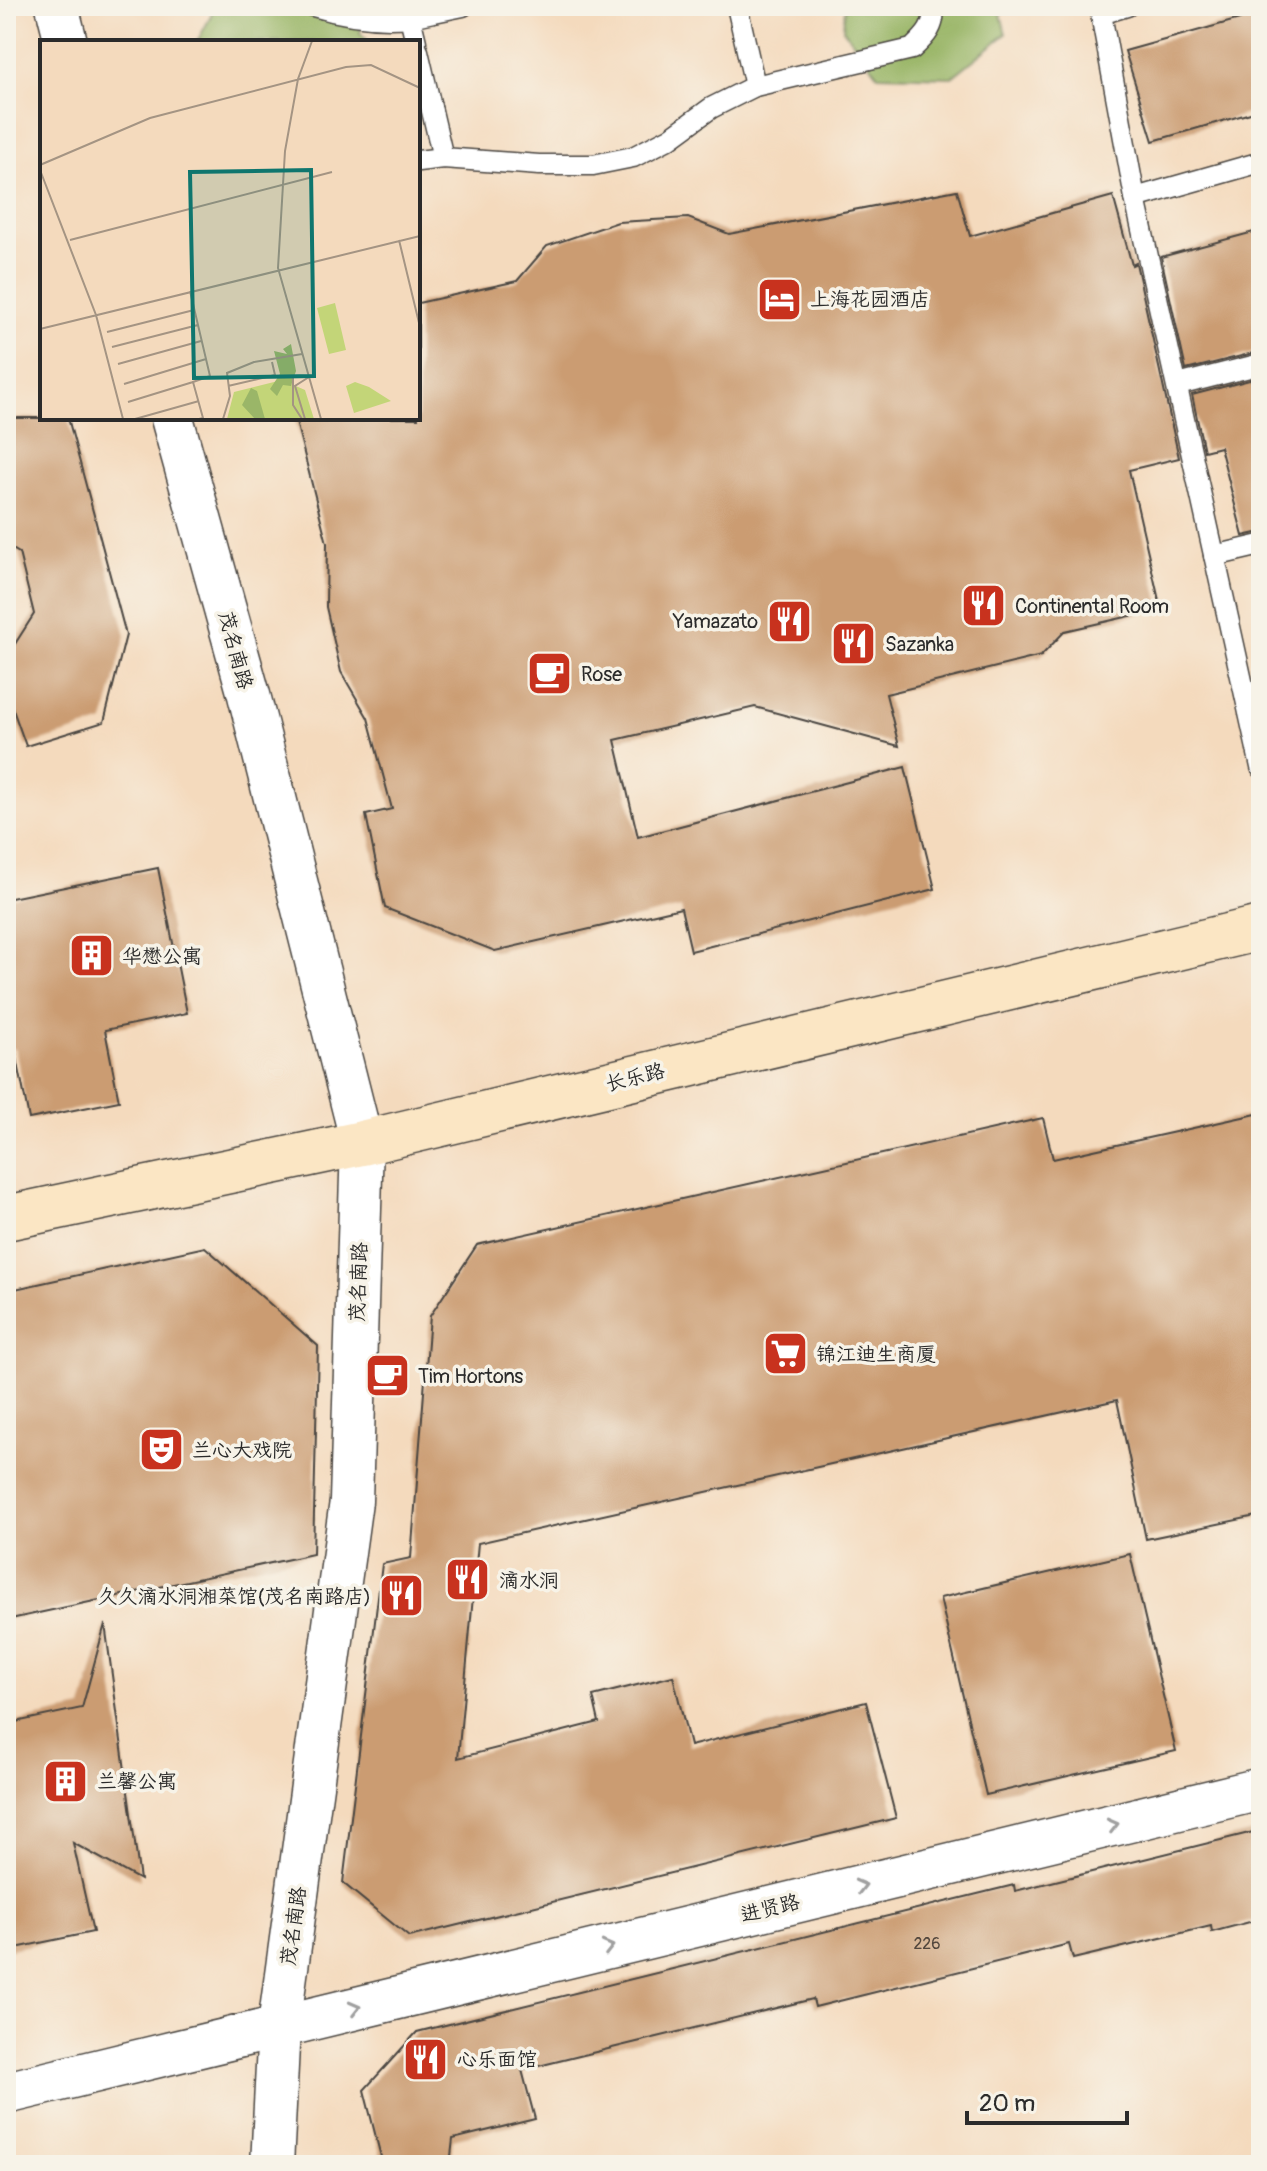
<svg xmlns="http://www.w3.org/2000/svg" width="1267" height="2171" font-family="Pangolin,'LXGW WenKai TC',sans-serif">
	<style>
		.forest { fill: #9ab668; stroke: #62704a; stroke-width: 2 }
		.building { fill: #cb9c72 }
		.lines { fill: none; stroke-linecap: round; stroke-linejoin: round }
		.lane-casing { stroke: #494541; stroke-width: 23 }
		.street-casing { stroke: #494541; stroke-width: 45 }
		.secondary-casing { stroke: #494541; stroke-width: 47 }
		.lane { stroke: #fff; stroke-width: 20 }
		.street { stroke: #fff; stroke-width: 42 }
		.secondary { stroke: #fbe6c4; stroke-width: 44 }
		.oneway { stroke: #a0a0a0 }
		.labels { text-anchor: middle; stroke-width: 7; stroke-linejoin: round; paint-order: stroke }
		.number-label { font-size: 16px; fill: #53473d }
		.poi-label { font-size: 20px; fill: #2b2b2b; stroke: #f7f3e8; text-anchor: start }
		.street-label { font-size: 20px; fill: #2b2b2b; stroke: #f7f3e8 }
		.inset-road { fill: none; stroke: #a49483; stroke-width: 2 }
		.view { fill: #0f766e; fill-opacity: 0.15; stroke: #0f766e; stroke-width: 4 }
		.inset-edge { fill: none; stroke: #2b2b2b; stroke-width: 4 }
	</style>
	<rect width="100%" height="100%" fill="#f7f3e8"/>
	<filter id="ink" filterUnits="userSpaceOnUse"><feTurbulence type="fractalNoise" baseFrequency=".0125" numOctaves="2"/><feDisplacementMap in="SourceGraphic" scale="16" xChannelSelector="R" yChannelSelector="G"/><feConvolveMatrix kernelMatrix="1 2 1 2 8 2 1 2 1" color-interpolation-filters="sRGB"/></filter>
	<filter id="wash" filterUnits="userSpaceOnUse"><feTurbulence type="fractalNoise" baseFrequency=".006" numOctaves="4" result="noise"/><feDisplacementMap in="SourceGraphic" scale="32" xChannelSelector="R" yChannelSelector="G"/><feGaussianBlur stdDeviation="1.8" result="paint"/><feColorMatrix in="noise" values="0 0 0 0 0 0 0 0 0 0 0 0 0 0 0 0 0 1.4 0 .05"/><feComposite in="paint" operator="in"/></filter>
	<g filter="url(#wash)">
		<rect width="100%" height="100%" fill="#f4dabd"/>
		<g class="forest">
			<polygon points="213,6 366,6 360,33 369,42 197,42 211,16"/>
			<polygon points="845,6 999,6 1006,34 952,77 878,75 843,29"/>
		</g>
		<g id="blocks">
			<g class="building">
				<polygon points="1261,13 1261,110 1153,141 1125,51"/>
				<polygon points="957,190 970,236 1113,196 1132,265 1136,263 1179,458 1129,470 1161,609 1065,631 1041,656 886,694 899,746 755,707 615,740 638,837 905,767 935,889 691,951 681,908 495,951 385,908 366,815 392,809 368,718 341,672 326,607 327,543 295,418 418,418 418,303 517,281 547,246 618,222 688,218 729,234"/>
				<polygon points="1261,230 1261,351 1186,370 1161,257"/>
				<polygon points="1261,377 1261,532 1243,536 1220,447 1204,451 1192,395"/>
				<polygon points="6,418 68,418 126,635 104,722 26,746 6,690 6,658 34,614 19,553 6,545"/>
				<polygon points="158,868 187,1013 105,1030 119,1101 29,1119 15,1048 6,1050 6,899"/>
				<polygon points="1261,1113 1261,1515 1146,1539 1117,1400 478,1543 458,1758 599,1722 593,1696 673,1676 690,1746 866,1702 896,1818 409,1937 343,1883 382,1564 411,1558 430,1316 477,1245 1043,1118 1053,1159"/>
				<polygon points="205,1247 318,1346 313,1554 6,1620 6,1291"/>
				<polygon points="1130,1554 1176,1751 986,1795 940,1598"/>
				<polygon points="105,1624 140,1880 73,1843 93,1932 6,1950 6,1724 82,1708"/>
				<polygon points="1261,1830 1261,1919 1212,1932 1211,1926 1073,1959 1069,1944 815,2007 813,1999 522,2070 535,2119 453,2139 450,2165 383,2165 364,2090 417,2032 1014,1885 1015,1891"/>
			</g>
		</g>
	</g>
	<g filter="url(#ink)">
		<use href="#blocks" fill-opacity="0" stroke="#494541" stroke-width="2"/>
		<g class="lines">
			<defs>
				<g id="lane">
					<path d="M 313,6 C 346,16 376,20 410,17"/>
					<polyline points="737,6 755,86"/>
					<polyline points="1127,6 1101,14 1135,198 1261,767"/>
					<polyline points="416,42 410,17 463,6"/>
					<polyline points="418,51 443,158"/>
					<path d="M 418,161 L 443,158 L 539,165 L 593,165 L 633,157 L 670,138 L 711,108 L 755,86 L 912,49 C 926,36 936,26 933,6"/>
					<polyline points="1135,198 1261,162"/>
					<polyline points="1178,385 1261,364"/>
					<polyline points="1214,556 1261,545"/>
				</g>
				<g id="street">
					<polyline points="57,6 66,42"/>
					<polyline points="172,418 249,695 362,1143 351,1501 279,2026 272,2165"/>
					<polyline points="6,2093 1261,1789"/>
				</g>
				<polyline id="secondary" points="6,1218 362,1143 1261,928"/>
			</defs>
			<use href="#lane" class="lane-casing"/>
			<use href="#street" class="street-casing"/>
			<use href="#secondary" class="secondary-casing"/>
			<use href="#lane" class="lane"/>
			<use href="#street" class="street"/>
			<use href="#secondary" class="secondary"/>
		</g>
		<defs><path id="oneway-chevron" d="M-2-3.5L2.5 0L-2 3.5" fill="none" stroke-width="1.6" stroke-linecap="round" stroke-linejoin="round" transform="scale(2)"/></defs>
		<g class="oneway">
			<use href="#oneway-chevron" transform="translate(1113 1825) rotate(-14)"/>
			<use href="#oneway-chevron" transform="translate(861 1886) rotate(-14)"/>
			<use href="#oneway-chevron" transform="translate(608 1947) rotate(-14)"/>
			<use href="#oneway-chevron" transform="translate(355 2008) rotate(-14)"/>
		</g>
	</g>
	<defs>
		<symbol id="hotel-square" viewBox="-11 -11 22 22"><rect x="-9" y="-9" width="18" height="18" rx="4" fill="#c8321e" stroke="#f7f3e8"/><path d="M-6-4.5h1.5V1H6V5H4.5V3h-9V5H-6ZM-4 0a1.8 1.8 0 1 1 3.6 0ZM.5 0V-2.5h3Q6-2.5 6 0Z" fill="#fff"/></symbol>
		<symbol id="restaurant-square" viewBox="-11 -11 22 22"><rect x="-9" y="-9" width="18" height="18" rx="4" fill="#c8321e" stroke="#f7f3e8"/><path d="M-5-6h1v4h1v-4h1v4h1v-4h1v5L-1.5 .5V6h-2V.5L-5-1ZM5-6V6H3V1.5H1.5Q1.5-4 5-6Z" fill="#fff"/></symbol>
		<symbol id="cafe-square" viewBox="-11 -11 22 22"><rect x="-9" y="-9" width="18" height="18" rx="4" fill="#c8321e" stroke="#f7f3e8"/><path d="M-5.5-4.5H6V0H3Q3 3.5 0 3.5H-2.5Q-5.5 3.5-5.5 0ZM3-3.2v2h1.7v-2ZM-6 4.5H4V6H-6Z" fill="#fff"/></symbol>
		<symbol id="building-square" viewBox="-11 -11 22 22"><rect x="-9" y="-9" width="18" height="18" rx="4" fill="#c8321e" stroke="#f7f3e8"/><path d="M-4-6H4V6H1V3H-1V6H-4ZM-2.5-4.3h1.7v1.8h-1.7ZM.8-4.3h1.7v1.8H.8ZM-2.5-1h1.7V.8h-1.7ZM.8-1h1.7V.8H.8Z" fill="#fff"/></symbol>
		<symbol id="supermarket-square" viewBox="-11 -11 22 22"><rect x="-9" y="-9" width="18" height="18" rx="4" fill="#c8321e" stroke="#f7f3e8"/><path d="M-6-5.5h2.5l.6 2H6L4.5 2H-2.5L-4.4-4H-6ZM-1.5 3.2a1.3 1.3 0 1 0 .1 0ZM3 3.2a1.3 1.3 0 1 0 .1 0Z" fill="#fff"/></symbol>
		<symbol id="theatre-square" viewBox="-11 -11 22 22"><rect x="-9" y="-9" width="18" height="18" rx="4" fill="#c8321e" stroke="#f7f3e8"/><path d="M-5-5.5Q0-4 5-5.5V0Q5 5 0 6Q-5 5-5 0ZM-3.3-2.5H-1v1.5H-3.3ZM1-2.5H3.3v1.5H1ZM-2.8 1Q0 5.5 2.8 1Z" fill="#fff"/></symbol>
	</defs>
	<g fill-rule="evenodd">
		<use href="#hotel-square" x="754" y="274" width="51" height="51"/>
		<use href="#restaurant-square" x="958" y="580" width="51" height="51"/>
		<use href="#restaurant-square" x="764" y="596" width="51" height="51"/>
		<use href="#restaurant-square" x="828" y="618" width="51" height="51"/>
		<use href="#cafe-square" x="524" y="648" width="51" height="51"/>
		<use href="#building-square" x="66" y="930" width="51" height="51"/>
		<use href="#supermarket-square" x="760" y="1328" width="51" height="51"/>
		<use href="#cafe-square" x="362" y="1350" width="51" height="51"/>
		<use href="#theatre-square" x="136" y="1424" width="51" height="51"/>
		<use href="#restaurant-square" x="442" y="1554" width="51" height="51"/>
		<use href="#restaurant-square" x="376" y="1570" width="51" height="51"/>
		<use href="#building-square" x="40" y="1756" width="51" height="51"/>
		<use href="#restaurant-square" x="400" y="2034" width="51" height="51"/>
	</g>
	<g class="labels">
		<g class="number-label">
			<text x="927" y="1949">226</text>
		</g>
		<g class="poi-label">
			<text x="810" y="306">上海花园酒店</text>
			<text x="1015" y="613">Continental Room</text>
			<text x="758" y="628" text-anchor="end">Yamazato</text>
			<text x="885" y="651">Sazanka</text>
			<text x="581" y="681">Rose</text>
			<text x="122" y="963">华懋公寓</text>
			<text x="816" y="1361">锦江迪生商厦</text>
			<text x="418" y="1383">Tim Hortons</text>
			<text x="192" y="1457">兰心大戏院</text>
			<text x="499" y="1587">滴水洞</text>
			<text x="371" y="1603" text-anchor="end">久久滴水洞湘菜馆(茂名南路店)</text>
			<text x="97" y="1788">兰馨公寓</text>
			<text x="457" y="2066">心乐面馆</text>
		</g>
		<g class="street-label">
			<text transform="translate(236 650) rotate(75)" y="7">茂名南路</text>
			<text transform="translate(635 1077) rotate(-14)" y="7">长乐路</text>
			<text transform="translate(358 1282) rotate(-88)" y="7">茂名南路</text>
			<text transform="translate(770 1908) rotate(-14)" y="7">进贤路</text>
			<text transform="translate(293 1926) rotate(-82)" y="7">茂名南路</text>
		</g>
	</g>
	<g transform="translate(40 40)">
		<rect width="380" height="380" fill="#f4dabd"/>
		<path d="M 295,263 L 306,310 L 289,314 L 277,268 ZM 242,340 L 265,350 L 274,379 L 187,379 L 194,352 ZM 315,342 L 329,347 L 351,361 L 314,373 L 306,346 Z" fill="#c3d578"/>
		<path d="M 251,304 L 256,331 L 251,346 L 243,345 L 237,356 L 230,349 L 240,334 L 234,311 L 247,314 L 243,309 ZM 211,348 L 217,351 L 225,379 L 215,379 L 202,365 Z" fill="#9ab668"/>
		<path class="inset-road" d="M 272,1 L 258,39 L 245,111 L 238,228 L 281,379M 0,125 L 110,78 L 306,27 L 331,25 L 380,48M 0,130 L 56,275 L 83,379M 30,200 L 292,132M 359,200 L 380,287M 150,251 L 170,336 L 153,342 L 163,378 L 159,379M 0,289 L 380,196M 67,292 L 154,270M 72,307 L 158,285M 78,324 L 161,301M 253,338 L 253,365 L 262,379M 84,344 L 166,319M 188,346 L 235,335 L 232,322M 88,362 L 153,342M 95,379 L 159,361M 183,379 L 190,356 L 187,333 L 214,322 L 262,314M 265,379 L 255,346 L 269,337"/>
		<path class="view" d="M 271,130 L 274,336 L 154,338 L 150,132 Z"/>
		<rect width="380" height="380" class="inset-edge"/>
	</g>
	<rect width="1267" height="2171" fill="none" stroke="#f7f3e8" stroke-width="32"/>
	<path d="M967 2111v12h160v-12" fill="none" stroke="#2b2b2b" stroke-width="4"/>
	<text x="979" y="2111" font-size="24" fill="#2b2b2b" stroke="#f7f3e8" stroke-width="6" paint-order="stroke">20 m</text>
</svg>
